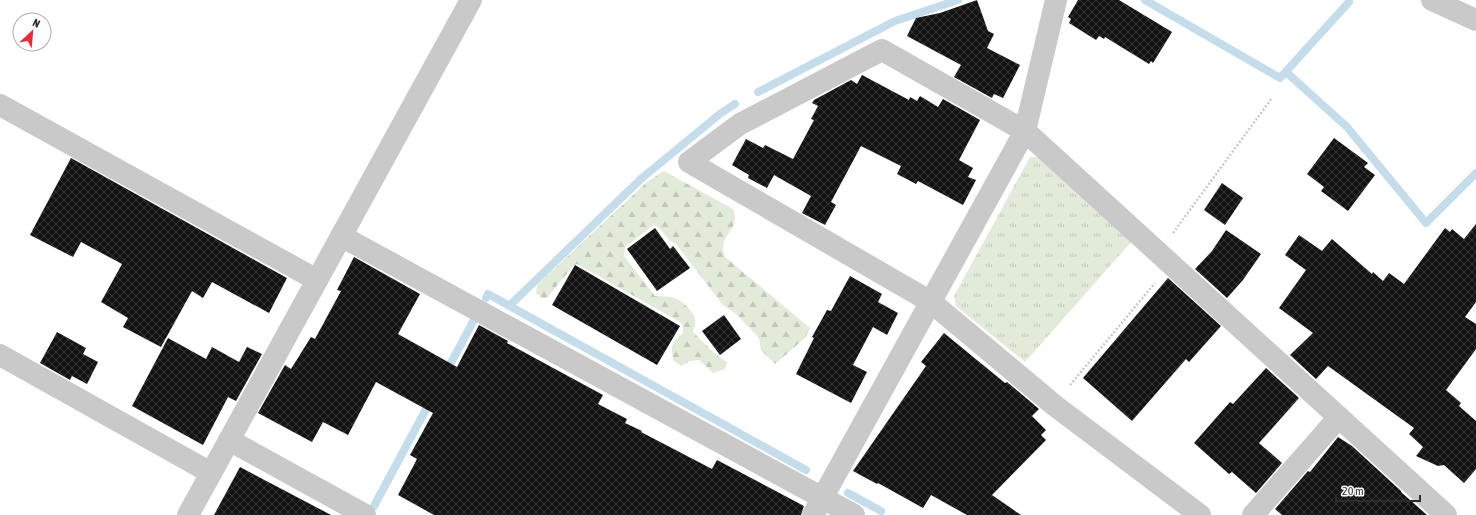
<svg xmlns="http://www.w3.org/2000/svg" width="1476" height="515" font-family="'Asap Condensed',sans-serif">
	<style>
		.grass { fill: url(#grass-tufts) }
		.forest { fill: url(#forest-firs) }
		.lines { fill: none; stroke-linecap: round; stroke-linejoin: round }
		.stream { stroke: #c5dceb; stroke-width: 8 }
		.building { fill: url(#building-cross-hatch) }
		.path { stroke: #c9c9c9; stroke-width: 2.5; stroke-dasharray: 2 2; stroke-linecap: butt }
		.minor { stroke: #c9c9c9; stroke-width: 22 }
	</style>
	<defs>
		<pattern id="grass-tufts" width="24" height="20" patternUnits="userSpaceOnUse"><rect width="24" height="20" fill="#e2ead9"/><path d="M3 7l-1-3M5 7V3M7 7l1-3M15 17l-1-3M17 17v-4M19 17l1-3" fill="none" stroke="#c2c9ba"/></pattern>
		<pattern id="forest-firs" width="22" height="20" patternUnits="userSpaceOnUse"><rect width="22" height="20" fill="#e2ead9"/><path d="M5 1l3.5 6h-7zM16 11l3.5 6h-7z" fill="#c2c9ba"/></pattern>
		<pattern id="building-cross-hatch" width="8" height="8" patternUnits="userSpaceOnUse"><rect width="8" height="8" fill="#131313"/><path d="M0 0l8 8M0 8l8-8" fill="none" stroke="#363636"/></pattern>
	</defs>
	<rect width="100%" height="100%" fill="#fff"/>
	<polygon class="grass" points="1030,157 1042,157 1132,241 1025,362 956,306 954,296"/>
	<path class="forest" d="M 664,171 L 733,209 C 741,227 723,233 723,248 C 723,251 724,254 725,257 L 810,328 L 805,338 L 775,364 L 761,350 L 759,338 L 736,314 L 723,305 L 676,244 C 666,241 664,229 654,225 L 625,247 L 624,256 L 655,296 C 671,297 679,296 689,309 C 697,318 696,321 693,332 L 715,354 L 727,362 L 725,369 L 713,373 L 699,360 L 690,361 L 681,366 L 673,360 C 671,345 671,343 683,333 L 683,326 L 680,322 L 577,264 L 573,266 L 547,298 L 542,298 L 536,293 L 537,285 L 648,181 Z"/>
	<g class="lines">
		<g class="stream">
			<polyline points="1145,0 1280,78 1349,2"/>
			<polyline points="1286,72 1347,127 1426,223 1476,173"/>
			<polyline points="758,92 895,21 958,0"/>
			<polyline points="486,298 488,294 806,470"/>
			<polyline points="509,306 642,178 721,113 735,104"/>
			<polyline points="446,372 474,320"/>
			<polyline points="848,493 881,511"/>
			<polyline points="374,506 431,400"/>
		</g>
	</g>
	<g class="building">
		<polygon points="977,0 988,31 994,34 987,48 1020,65 1003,98 994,94 992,98 954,77 961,65 907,36 916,18 940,13"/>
		<polygon points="1078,0 1119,0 1172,32 1153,63 1151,61 1149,64 1105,37 1104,39 1099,36 1096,40 1069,23 1071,19 1068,17"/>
		<polygon points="862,75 909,100 910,97 917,101 920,96 938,107 943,99 980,120 959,160 973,168 968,177 976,180 963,205 918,181 916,184 897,174 901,166 861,146 831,202 836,205 825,225 802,213 811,196 774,175 767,188 748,178 749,175 732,165 746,139 763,148 765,145 793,159 814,120 811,119 818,106 812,103 814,100 851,80 857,84"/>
		<polygon points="1334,138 1368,163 1364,167 1375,175 1348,211 1321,191 1324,187 1307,174"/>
		<polygon points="71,158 287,278 269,313 212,282 203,298 192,291 161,347 123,327 128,318 101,302 122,264 81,242 73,257 30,235"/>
		<polygon points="1222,183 1243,198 1225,225 1204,210"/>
		<polygon points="1476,224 1476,302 1465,317 1476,324 1476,349 1446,390 1461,403 1459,406 1476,421 1476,469 1464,483 1444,465 1438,466 1416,456 1423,447 1409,434 1414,428 1328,366 1316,379 1290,355 1313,333 1279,308 1306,270 1285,255 1299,235 1322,251 1332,239 1372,274 1373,272 1383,281 1389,273 1404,284 1445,228 1450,232 1452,229 1464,239"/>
		<polygon points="655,228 670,249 673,246 690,268 657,291 627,249"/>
		<polygon points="1226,230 1261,254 1243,280 1227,298 1195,269 1212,251"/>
		<polygon points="354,257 420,294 398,334 457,367 479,325 508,341 507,343 603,395 598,404 627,419 625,423 642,431 641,432 712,469 717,460 804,506 801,515 434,515 398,495 417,459 410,455 433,413 376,382 348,435 323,422 312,442 258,413 285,365 291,369 311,337 315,339 341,291 337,290"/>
		<polygon points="575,265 680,326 657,365 552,305"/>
		<polygon points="850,276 882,294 878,302 898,313 887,335 873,327 853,365 867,372 851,403 796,374 814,338 812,337 827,310 831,311"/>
		<polygon points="1168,278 1221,326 1189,362 1186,359 1132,421 1083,378"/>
		<polygon points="724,315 741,339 720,355 702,331"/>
		<polygon points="57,332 86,348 83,354 98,362 87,384 72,376 70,380 40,363"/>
		<polygon points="944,333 1005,383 1007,382 1039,409 1032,416 1046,430 1041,435 1046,440 992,495 1021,515 967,515 931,495 923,508 878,483 877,484 853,471 926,366 921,362"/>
		<polygon points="168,338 206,359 212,347 239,362 247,347 262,354 236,401 228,397 203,445 132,406"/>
		<polygon points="1266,368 1299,398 1259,443 1282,463 1256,493 1232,472 1229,474 1194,443 1230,402 1233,404"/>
		<polygon points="1338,437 1352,446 1401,491 1401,492 1427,515 1282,515 1275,509 1308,471 1310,472"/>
		<polygon points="240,467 331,515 214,515"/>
	</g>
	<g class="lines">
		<g class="path">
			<polyline points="1173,233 1272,98"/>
			<polyline points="1070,385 1155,283"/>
		</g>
		<g class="minor">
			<polyline points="1432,0 1476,20"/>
			<polyline points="0,105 317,280"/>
			<polyline points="341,236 854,515"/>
			<polyline points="0,355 211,473"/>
			<polyline points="229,440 365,515"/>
			<polyline points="188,515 471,0"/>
			<polyline points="813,515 1025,131 1056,0"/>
			<polyline points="1200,515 1054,405 931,302 689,162 740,124 882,50 1025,131 1446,515"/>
			<polyline points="1253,515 1339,417"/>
		</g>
	</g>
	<g transform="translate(32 32) rotate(26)"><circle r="19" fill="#ffffff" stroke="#ababab"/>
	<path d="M0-3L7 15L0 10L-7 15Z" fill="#e62c38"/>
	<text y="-6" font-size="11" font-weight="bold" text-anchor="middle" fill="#2c2c2c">N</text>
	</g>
	<path d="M1336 495v6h84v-6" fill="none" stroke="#2c2c2c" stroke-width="2"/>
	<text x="1342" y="495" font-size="12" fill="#2c2c2c" stroke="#ffffff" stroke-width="3" paint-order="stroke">20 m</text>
</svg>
